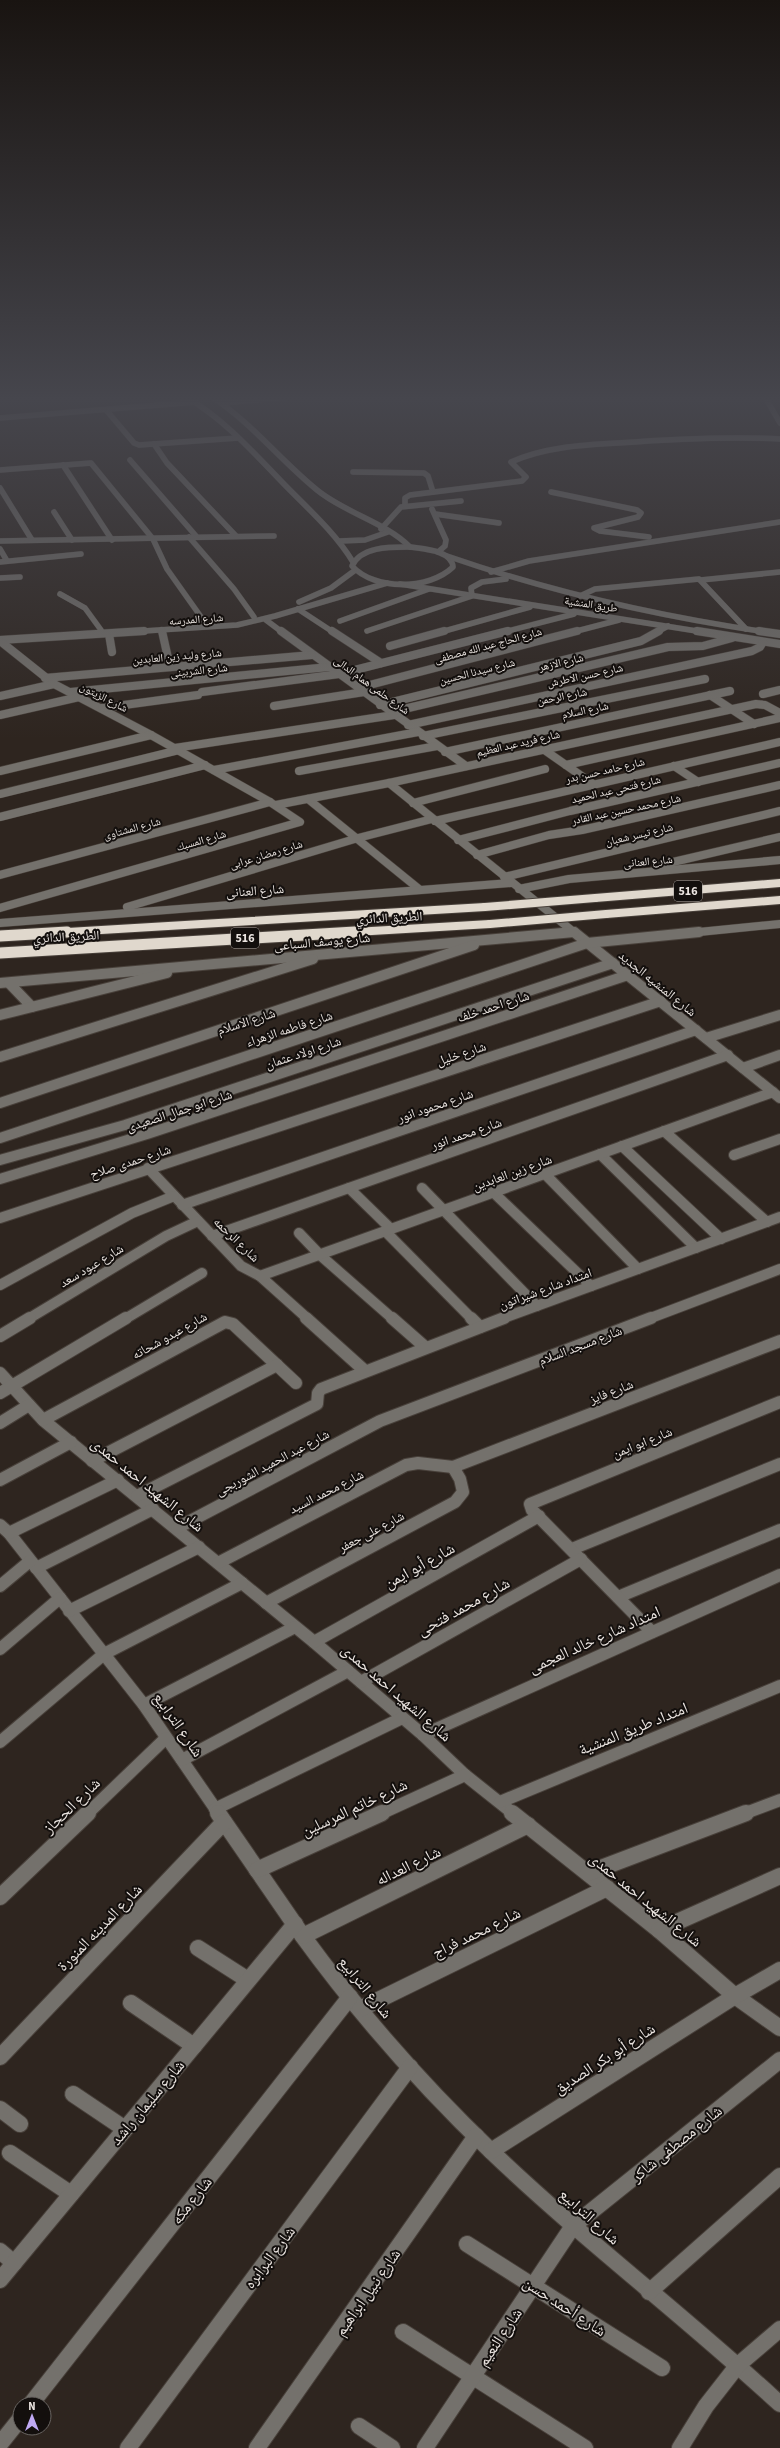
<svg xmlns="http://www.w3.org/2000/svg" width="780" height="2448" font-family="'Source Sans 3','Noto Naskh Arabic',sans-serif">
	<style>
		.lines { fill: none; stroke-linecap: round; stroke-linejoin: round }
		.minor-far4-casing { stroke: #48403a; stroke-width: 6 }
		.minor-far3-casing { stroke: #48403a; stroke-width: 9 }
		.minor-far2-casing { stroke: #48403a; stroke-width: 12 }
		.minor-far1-casing { stroke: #48403a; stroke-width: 14 }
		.minor-casing { stroke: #48403a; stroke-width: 18 }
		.highway-far1-casing { stroke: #48403a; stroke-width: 10 }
		.highway-casing { stroke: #48403a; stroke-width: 13 }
		.minor-far4 { stroke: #74716c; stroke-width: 5.5 }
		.minor-far3 { stroke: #74716c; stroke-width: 8 }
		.minor-far2 { stroke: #74716c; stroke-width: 10 }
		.minor-far1 { stroke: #74716c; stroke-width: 12 }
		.minor { stroke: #74716c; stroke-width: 16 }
		.highway-far1 { stroke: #e0d8cd; stroke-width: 8 }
		.highway { stroke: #e0d8cd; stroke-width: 11 }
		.highway-bridge-casing { stroke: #48403a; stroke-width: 10; stroke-linecap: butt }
		.highway-bridge { stroke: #e0d8cd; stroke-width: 8 }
		.labels { text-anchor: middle; stroke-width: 4; stroke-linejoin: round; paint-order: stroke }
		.far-street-label { font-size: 11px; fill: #ebe5e1; stroke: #130f0d }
		.shield { fill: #130f0d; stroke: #aaa5a1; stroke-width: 1 }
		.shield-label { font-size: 12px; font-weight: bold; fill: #ebe5e1 }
		.street-label { font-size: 13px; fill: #ebe5e1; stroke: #130f0d }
		.near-street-label { font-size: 16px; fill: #ebe5e1; stroke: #130f0d }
	</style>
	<rect width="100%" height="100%" fill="#2e251f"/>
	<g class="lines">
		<defs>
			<g id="minor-far4">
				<path d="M 186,397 C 224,419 252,451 282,482 C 307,508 334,531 353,562"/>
				<path d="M 212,397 C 252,423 280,460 317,490 C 345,513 385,522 410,547"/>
				<polyline points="765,397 780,423"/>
				<polyline points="223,403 289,397"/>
				<polyline points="107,411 134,443 139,445 238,438"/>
				<polyline points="0,418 196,402"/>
				<polyline points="154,444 167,463 236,536"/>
				<polyline points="130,460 196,536"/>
				<polyline points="63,465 112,540"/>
				<polyline points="0,470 91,463 153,539 167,569 206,624"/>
				<polyline points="353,472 424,473 428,476 433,492"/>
				<polyline points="0,488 32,540"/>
				<polyline points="551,492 637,510 641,513 638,517 594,528 600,531 649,537"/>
				<path d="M 405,506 L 405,498 L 410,495 L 522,481 L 526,477 L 511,462 C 544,447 582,445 618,443 C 672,439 726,436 780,439"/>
				<polyline points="432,509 446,540 445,546 438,552"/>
				<polyline points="54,512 72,540"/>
				<polyline points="435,514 499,523"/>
				<polyline points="381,529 401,507 461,501"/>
				<polyline points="189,537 234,589 254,617"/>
				<polyline points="0,541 274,536"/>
				<polyline points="340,541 365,540 388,532"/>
				<path d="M 410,547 C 422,549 452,550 453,567 C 429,590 375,591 352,566 C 361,546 391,547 410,547 Z"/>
				<polyline points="0,549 7,561"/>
				<path d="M 447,556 C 551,592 657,616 766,632"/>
				<polyline points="0,562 81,554"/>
				<polyline points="491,572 529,561 780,522"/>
				<polyline points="0,578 20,577"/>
				<polyline points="701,580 780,572"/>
				<polyline points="400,584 703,632"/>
				<polyline points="60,594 85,608 101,630"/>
				<polyline points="580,596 595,589 699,579 746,629"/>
				<polyline points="299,602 331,588 354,571"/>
				<polyline points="298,609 333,632"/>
				<polyline points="266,620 282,632"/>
				<polyline points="340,621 429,589"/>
				<polyline points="367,631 472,596 471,588 482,582 506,579"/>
				<polyline points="128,632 237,625 275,616 387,583"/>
				<polyline points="441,632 530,607"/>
				<polyline points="504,632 574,614"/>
				<polyline points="573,632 619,620"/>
				<polyline points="657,632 668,626"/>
			</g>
			<g id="minor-far3">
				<polyline points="162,631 170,667"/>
				<polyline points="281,631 466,766"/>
				<polyline points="332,631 381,663"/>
				<polyline points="697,631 780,644"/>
				<polyline points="759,631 780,634"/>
				<polyline points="109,634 112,652"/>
				<polyline points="0,640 144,631"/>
				<polyline points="0,641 54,684 151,735 270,802 300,822 0,908"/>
				<polyline points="390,646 444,631"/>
				<polyline points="45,678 312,655"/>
				<polyline points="358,688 577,631"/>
				<polyline points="71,692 329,667"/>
				<polyline points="202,692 339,674 508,631"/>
				<polyline points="763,694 780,690"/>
				<polyline points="710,695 754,724"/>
				<polyline points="0,696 54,684"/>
				<polyline points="380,705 641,641 659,631"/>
				<polyline points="274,706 364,692"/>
				<polyline points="102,708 198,695"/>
				<polyline points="391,712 668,647 703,646 732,638"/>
				<polyline points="0,715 79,697"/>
				<polyline points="408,725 752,651 760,647 763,642"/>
				<polyline points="423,736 705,679"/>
				<polyline points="175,748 394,715"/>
				<polyline points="543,749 593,784"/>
				<polyline points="445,752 730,691"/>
				<polyline points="566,765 780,718"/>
				<polyline points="674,766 698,782"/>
				<polyline points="214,770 418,732"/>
				<polyline points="0,771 151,735"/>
				<polyline points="299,771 437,746"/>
				<polyline points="389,783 575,933"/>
				<polyline points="0,794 179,750"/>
				<polyline points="308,799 419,889"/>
				<polyline points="413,803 545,769"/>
				<polyline points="276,805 389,783 756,704 765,705 780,713"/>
				<polyline points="0,817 205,765"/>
				<polyline points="435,821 780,742"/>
				<polyline points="458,840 570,811 780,763"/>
				<polyline points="477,855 549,835 582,830 780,785"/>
				<polyline points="656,866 780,837"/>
				<polyline points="0,875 270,802"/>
				<polyline points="504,877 780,811"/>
				<polyline points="519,889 569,879 780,860"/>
				<polyline points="127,907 358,838 432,819"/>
				<polyline points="0,923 511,883"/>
				<polyline points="563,933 574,932"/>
				<polyline points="689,933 780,924"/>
			</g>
			<g id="minor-far2">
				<polyline points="574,932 780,1098"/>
				<polyline points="0,983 574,932"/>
				<polyline points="9,983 32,1007"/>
				<polyline points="0,1015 167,973"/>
				<polyline points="706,1038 780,1015"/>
				<polyline points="0,1057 313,959"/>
				<polyline points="743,1068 780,1055"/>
				<polyline points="0,1103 474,945"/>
				<polyline points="664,1131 767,1222"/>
				<polyline points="0,1138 587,943 699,932"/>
				<polyline points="622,1146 721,1239"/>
				<polyline points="600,1154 696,1248"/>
				<polyline points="734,1155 780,1139"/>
				<polyline points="0,1160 125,1125 613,963"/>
				<polyline points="148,1168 241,1266 260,1276 308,1319"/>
				<polyline points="545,1174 638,1269"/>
				<polyline points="0,1179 147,1134 628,975"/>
				<polyline points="349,1188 391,1229"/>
				<polyline points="422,1188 537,1306"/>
				<polyline points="493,1192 591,1286"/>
				<polyline points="182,1205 696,1030"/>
				<polyline points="0,1218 661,1001"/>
				<polyline points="385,1231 472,1319"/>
				<polyline points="299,1233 320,1255 393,1319"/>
				<polyline points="212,1236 728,1055"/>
				<polyline points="260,1276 773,1092"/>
				<polyline points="0,1285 132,1213 174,1196"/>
				<polyline points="28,1319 166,1236 198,1221"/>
				<polyline points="125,1319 202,1273"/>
				<polyline points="501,1319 780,1217"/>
				<polyline points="648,1319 780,1269"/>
			</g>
			<g id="minor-far1">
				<polyline points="306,1318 365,1371"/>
				<polyline points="392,1318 425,1347"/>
				<polyline points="471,1318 480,1327"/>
				<polyline points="0,1336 30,1318"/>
				<polyline points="0,1373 43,1420 314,1642 423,1735 465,1775 514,1814"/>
				<polyline points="0,1393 126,1318"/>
				<polyline points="43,1420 225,1322 233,1324 296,1383"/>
				<polyline points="0,1423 29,1405"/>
				<polyline points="92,1461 277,1365"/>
				<polyline points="0,1480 71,1442"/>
				<polyline points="137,1496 317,1404 318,1393 321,1389 504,1318"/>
				<polyline points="0,1525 9,1533 144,1705 219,1814"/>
				<polyline points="177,1528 380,1421 651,1318"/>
				<polyline points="9,1533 118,1480"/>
				<polyline points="572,1549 780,1464"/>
				<polyline points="218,1563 406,1465 418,1463 453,1467 780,1341"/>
				<polyline points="36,1568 153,1509"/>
				<polyline points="0,1586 30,1561"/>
				<polyline points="618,1597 780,1530"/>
				<polyline points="266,1603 455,1502 463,1492 460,1479 453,1467"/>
				<polyline points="69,1611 199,1547"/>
				<polyline points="652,1632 532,1510 530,1504 780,1402"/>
				<polyline points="314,1642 539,1516"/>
				<polyline points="0,1649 60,1598"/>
				<polyline points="361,1682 581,1559"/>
				<polyline points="144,1705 295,1627"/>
				<polyline points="423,1735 780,1575"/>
				<polyline points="0,1742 104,1654 242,1583"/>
				<polyline points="182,1760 348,1671"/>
				<polyline points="500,1802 780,1686"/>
				<polyline points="215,1809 402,1718"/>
				<polyline points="87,1814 166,1738"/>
				<polyline points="380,1814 465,1775"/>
				<polyline points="743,1814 780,1800"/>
			</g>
			<g id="minor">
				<path d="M 218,1813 C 246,1854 274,1895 302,1935 C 358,2012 423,2086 492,2152 C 584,2240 686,2317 780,2404"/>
				<polyline points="512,1813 659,1930 735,1996 780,2028"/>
				<polyline points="257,1870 382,1813"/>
				<polyline points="588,1873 746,1813"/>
				<polyline points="0,1897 88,1813"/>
				<polyline points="659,1930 780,1876"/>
				<polyline points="303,1936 528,1825"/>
				<polyline points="198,1948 248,1980"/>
				<polyline points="131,2003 194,2046"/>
				<polyline points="360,2009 607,1888"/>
				<polyline points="0,2057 224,1822"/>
				<polyline points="73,2094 125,2129"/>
				<polyline points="0,2109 20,2124"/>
				<polyline points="491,2151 735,1996 780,1970"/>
				<polyline points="10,2153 71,2194"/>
				<polyline points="467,2244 662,2368"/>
				<polyline points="0,2251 14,2263"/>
				<polyline points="0,2280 295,1924"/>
				<polyline points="649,2292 780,2176"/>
				<polyline points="403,2332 585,2448"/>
				<polyline points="31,2404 350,1997"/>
				<polyline points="359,2426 392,2448"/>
				<polyline points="0,2444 20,2419"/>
				<polyline points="128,2448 410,2067"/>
				<polyline points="257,2448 476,2136"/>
				<polyline points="425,2448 573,2226 780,2060"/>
				<polyline points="680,2448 706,2406 738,2365 780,2329"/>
			</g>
			<g id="highway-far1">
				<polyline points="595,898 780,883"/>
				<polyline points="606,914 780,900"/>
				<polyline points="51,933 485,907"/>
				<polyline points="338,933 490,924"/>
			</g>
			<g id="highway">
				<polyline points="0,936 67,932"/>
				<polyline points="0,953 355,932"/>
			</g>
		</defs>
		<use href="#minor-far4" class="minor-far4-casing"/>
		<use href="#minor-far3" class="minor-far3-casing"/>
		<use href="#minor-far2" class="minor-far2-casing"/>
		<use href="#minor-far1" class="minor-far1-casing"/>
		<use href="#minor" class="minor-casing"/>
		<use href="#highway-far1" class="highway-far1-casing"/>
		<use href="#highway" class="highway-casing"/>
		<use href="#minor-far4" class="minor-far4"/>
		<use href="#minor-far3" class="minor-far3"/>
		<use href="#minor-far2" class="minor-far2"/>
		<use href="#minor-far1" class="minor-far1"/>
		<use href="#minor" class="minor"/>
		<use href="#highway-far1" class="highway-far1"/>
		<use href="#highway" class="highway"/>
		<defs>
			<g id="highway-bridge">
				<polyline points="485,907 595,898"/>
				<polyline points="490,924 606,914"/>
			</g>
		</defs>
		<use href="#highway-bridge" class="highway-bridge-casing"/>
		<use href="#highway-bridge" class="highway-bridge"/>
	</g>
	<linearGradient id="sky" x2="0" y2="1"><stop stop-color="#191411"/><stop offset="0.54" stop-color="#46464d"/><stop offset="1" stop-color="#46464d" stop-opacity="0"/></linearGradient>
	<rect width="780" height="739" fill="url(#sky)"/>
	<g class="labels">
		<g class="far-street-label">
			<text transform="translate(591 604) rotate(9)" y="4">طريق المنشية</text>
			<text transform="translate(196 619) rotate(-4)" y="4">شارع المدرسه</text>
			<text transform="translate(488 645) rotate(-15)" y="4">شارع الحاج عبد الله مصطفى</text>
			<text transform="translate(177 656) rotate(-5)" y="4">شارع وليد زين العابدين</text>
			<text transform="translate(561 662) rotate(-13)" y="4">شارع الازهر</text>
			<text transform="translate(199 670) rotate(-6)" y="4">شارع الشربينى</text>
			<text transform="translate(477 671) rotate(-14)" y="4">شارع سيدنا الحسين</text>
			<text transform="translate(585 675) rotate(-12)" y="4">شارع حسن الاطرش</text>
			<text transform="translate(372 685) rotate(36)" y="4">شارع حلمى همام الدالى</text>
			<text transform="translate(562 696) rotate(-11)" y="4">شارع الرحمن</text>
			<text transform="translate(104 697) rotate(27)" y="4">شارع الزيتون</text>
			<text transform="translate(585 710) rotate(-12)" y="4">شارع السلام</text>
			<text transform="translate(518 743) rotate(-13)" y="4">شارع فريد عبد العظيم</text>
			<text transform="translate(605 770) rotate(-13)" y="4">شارع حامد حسن بدر</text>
			<text transform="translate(616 789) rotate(-13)" y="4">شارع فتحى عبد الحميد</text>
			<text transform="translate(626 809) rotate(-12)" y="4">شارع محمد حسين عبد القادر</text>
			<text transform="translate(132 828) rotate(-15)" y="4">شارع المشتاوى</text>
			<text transform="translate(639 834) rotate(-13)" y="4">شارع تيسر شعبان</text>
			<text transform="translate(201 840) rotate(-16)" y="4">شارع المسبك</text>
			<text transform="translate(266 854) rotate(-17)" y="4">شارع رمضان عرابى</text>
			<text transform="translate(648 861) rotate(-5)" y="4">شارع العنانى</text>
		</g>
		<g class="shield">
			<rect x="674" y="881" width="28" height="20" rx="3"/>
			<rect x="231" y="928" width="28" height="20" rx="3"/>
		</g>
		<g class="shield-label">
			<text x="688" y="895">516</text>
			<text x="245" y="942">516</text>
		</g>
		<g class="street-label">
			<text transform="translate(255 890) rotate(-4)" y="5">شارع العنانى</text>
			<text transform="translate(389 917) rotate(-3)" y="5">الطريق الدائري</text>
			<text transform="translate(66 936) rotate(-3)" y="5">الطريق الدائري</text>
			<text transform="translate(322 941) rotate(-5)" y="5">شارع يوسف السباعى</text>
			<text transform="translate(658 983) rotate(39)" y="5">شارع المنشيه الجديد</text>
			<text transform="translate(493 1006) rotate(-18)" y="5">شارع احمد خلف</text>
			<text transform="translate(246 1021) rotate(-18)" y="5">شارع الاسلام</text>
			<text transform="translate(289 1028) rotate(-18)" y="5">شارع فاطمه الزهراء</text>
			<text transform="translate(303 1052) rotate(-18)" y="5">شارع اولاد عثمان</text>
			<text transform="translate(461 1053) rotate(-18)" y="5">شارع خليل</text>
			<text transform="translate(435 1105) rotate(-19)" y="5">شارع محمود انور</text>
			<text transform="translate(179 1110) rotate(-18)" y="5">شارع ابو جمال الصعيدى</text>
			<text transform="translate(466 1133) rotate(-19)" y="5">شارع محمد انور</text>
			<text transform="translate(130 1161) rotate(-18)" y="5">شارع حمدى صلاح</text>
			<text transform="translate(512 1172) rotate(-20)" y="5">شارع زين العابدين</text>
			<text transform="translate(237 1239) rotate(44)" y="5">شارع الرحمه</text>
			<text transform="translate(91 1265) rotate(-31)" y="5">شارع عبود سعد</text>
			<text transform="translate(545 1288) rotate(-20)" y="5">امتداد شارع شيراتون</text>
			<text transform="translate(169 1335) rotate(-29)" y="5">شارع عبدو شحاته</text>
			<text transform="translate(580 1345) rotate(-21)" y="5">شارع مسجد السلام</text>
			<text transform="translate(611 1391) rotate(-21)" y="5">شارع فايز</text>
			<text transform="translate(642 1442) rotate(-22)" y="5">شارع ابو ايمن</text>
			<text transform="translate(272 1462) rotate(-28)" y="5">شارع عبد الحميد الشوربجى</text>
			<text transform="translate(326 1491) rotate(-27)" y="5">شارع محمد السيد</text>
			<text transform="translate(371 1531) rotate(-28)" y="5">شارع على جعفر</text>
		</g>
		<g class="near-street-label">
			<text transform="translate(148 1484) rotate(39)" y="6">شارع الشهيد احمد حمدى</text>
			<text transform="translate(419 1565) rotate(-29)" y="6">شارع أبو ايمن</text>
			<text transform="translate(463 1606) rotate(-29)" y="6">شارع محمد فتحى</text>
			<text transform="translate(594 1639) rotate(-24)" y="6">امتداد شارع خالد العجمى</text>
			<text transform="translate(397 1692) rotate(41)" y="6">شارع الشهيد احمد حمدى</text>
			<text transform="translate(179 1724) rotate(55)" y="6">شارع الترابيع</text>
			<text transform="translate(633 1728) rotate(-22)" y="6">امتداد طريق المنشية</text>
			<text transform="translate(71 1805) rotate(-44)" y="6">شارع الحجاز</text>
			<text transform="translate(354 1807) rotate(-25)" y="6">شارع خاتم المرسلين</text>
			<text transform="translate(408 1865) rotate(-26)" y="6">شارع العداله</text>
			<text transform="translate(646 1899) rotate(39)" y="6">شارع الشهيد احمد حمدى</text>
			<text transform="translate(99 1927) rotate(-46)" y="6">شارع المدينه المنورة</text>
			<text transform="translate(476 1932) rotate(-26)" y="6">شارع محمد فراج</text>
			<text transform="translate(366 1987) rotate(51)" y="6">شارع الترابيع</text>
			<text transform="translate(604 2058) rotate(-33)" y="6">شارع أبو بكر الصديق</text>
			<text transform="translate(147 2102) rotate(-50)" y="6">شارع سليمان راشد</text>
			<text transform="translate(676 2143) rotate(-39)" y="6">شارع مصطفى شاكر</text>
			<text transform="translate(191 2200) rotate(-52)" y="6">شارع مكه</text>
			<text transform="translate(590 2216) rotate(42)" y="6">شارع الترابيع</text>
			<text transform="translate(269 2257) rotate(-53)" y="6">شارع البرابره</text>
			<text transform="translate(367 2292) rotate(-55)" y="6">شارع نبيل ابراهيم</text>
			<text transform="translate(565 2306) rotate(33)" y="6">شارع أحمد حسن</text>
			<text transform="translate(499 2337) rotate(-56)" y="6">شارع النعيم</text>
		</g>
	</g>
	<g transform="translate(32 2416)"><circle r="19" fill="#130f0d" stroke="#696562"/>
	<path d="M0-3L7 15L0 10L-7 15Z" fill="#bfa9f4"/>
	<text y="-6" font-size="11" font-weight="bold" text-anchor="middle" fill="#ebe5e1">N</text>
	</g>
</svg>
